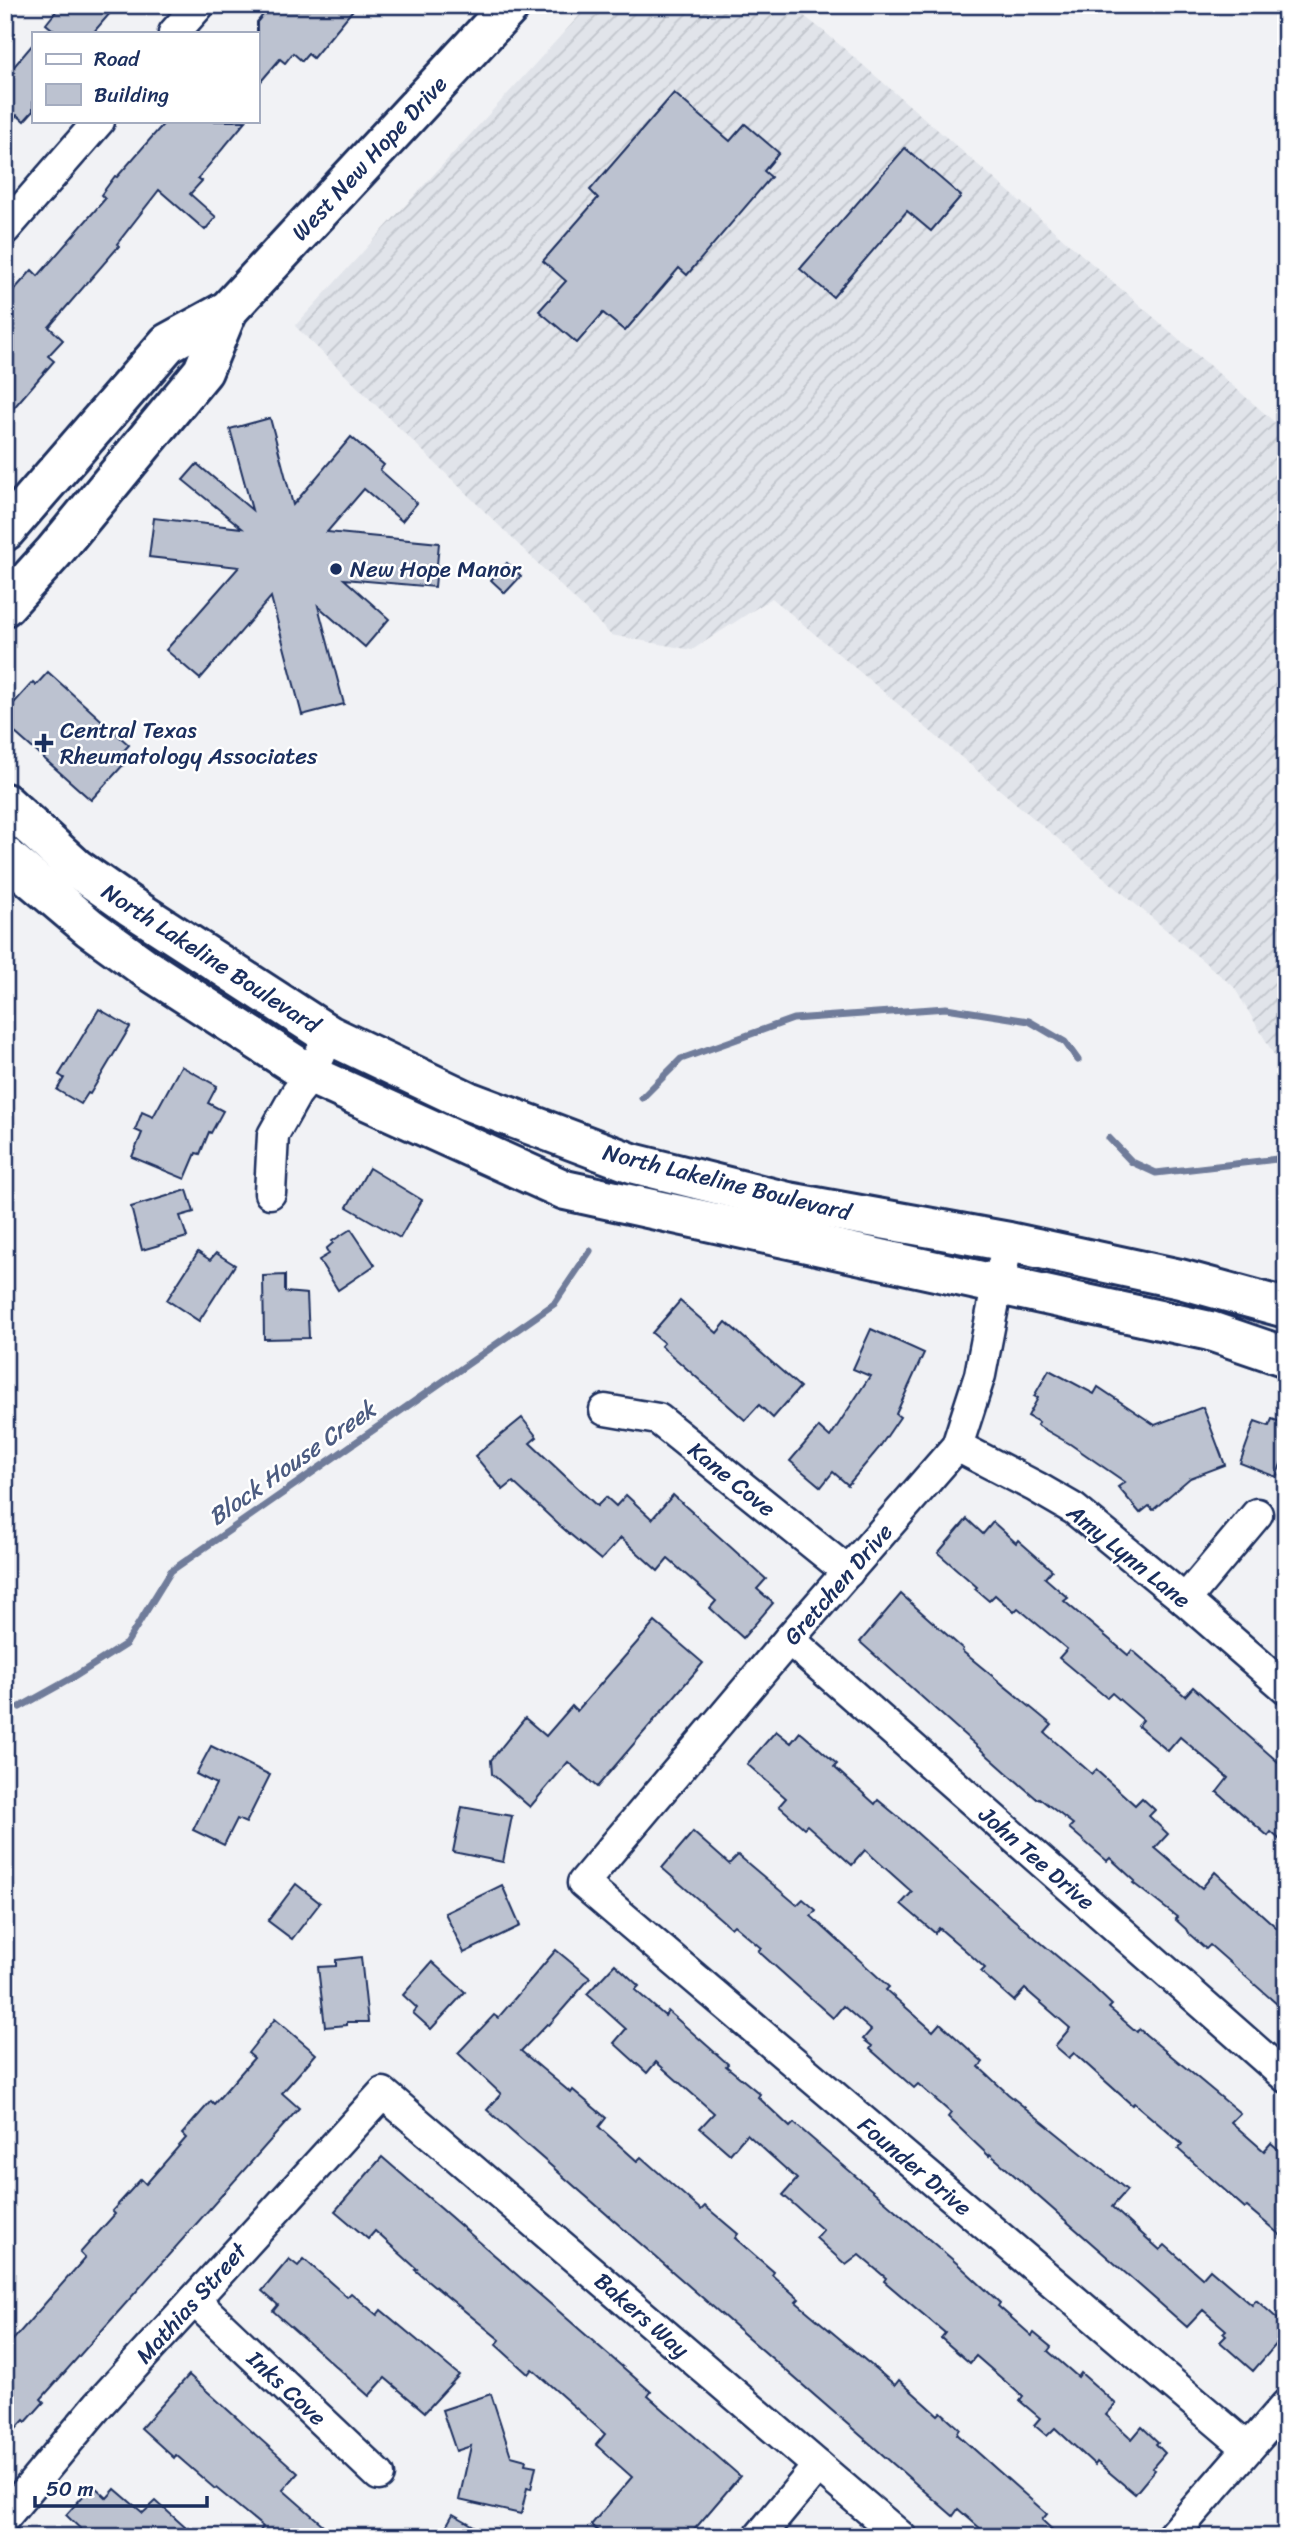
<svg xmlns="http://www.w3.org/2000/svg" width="1291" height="2542" font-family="Sriracha,sans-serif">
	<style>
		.industrial { fill: url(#industrial-furrows) }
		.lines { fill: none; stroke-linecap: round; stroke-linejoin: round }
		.stream { stroke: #707c9a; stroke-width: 7 }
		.building { fill: #bcc2d0; stroke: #1b2f5e; stroke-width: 2 }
		.minor-casing { stroke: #1b2f5e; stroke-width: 35 }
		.major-casing { stroke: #1b2f5e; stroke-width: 44 }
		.minor { stroke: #fff; stroke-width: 30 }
		.major { stroke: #fff; stroke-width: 38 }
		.poi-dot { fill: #1b2f5e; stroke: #fff; stroke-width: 2.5 }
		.labels { text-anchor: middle; stroke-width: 5; stroke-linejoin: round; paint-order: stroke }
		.street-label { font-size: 23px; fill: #1b2f5e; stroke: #fff }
		.poi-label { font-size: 23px; fill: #1b2f5e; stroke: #fff; text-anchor: start }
		.water-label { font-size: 24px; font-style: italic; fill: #4c5c81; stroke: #fff }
	</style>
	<defs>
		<pattern id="industrial-furrows" width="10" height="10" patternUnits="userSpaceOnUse" patternTransform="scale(1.75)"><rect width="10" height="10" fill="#e1e4ea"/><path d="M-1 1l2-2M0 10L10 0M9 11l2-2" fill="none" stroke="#c0c4cb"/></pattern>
	</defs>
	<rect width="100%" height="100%" fill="#f1f2f5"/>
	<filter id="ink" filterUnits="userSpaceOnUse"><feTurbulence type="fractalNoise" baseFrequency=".0143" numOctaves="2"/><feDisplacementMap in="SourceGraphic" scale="14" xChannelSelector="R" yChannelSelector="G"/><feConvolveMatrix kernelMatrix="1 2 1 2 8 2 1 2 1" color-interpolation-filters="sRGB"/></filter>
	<g filter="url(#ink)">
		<polygon class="industrial" points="589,5 790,5 826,33 1286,432 1286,1075 1234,987 772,598 692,650 611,635 295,326"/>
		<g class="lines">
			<g class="stream">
				<polyline points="642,1098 681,1059 793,1019 946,1008 1029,1021 1065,1042 1078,1060"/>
				<polyline points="1109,1138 1132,1162 1156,1173 1286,1158"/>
				<polyline points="20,1707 74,1677 126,1644 171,1571 554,1304 590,1251"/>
			</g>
		</g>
		<g class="building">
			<polygon points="61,5 117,5 93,33 57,33 46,24"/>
			<polygon points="271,5 357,5 313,58 308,54 302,61 293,53 285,63 280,59 257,86 257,22"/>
			<polygon points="33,44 33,111 24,121 17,115 5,127 5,77"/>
			<polygon points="674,93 730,141 745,124 779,153 764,171 771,177 687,275 679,268 625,331 603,313 577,343 539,311 566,281 543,261 598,198 590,190"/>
			<polygon points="166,121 246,121 198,178 202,181 190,194 216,217 205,230 159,190 117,244 119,246 49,327 63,340 48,356 54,361 5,418 5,300 32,270 38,276 105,199 101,195 115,176 117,177"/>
			<polygon points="905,148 961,196 931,231 907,211 833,297 800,269"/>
			<polygon points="270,418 293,505 351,437 384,465 380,470 417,503 402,521 364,489 327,532 439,543 435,587 344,579 389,619 365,647 318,606 344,704 302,715 271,597 200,679 166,650 239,567 149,557 154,518 242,528 183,480 197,464 252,510 230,429"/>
			<polygon points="507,563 521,576 505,593 491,580"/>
			<polygon points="48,672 129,745 118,757 125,763 91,800 5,724 5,713 33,682 36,685"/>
			<polygon points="99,1009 130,1027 90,1094 88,1093 81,1104 57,1090 64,1078 59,1075"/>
			<polygon points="181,1066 217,1086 208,1103 223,1111 211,1133 209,1132 200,1154 196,1153 185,1179 132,1157 142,1133 135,1130 142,1112 153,1117"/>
			<polygon points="369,1168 422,1200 400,1238 347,1207"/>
			<polygon points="187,1190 194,1212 180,1216 187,1237 142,1250 131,1207"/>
			<polygon points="351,1229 375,1265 338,1290 319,1260 329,1254 326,1249 333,1243 332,1241"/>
			<polygon points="198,1252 210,1260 216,1253 235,1265 199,1321 167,1300"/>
			<polygon points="285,1275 285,1292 307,1294 309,1338 264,1339 263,1276"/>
			<polygon points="680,1301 717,1333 726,1322 800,1387 773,1418 759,1405 745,1420 661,1346 664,1343 652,1333"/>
			<polygon points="871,1329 924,1353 896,1414 900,1417 879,1448 848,1485 833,1472 821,1487 790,1461 819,1427 830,1437 870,1376 853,1369"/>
			<polygon points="1049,1370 1094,1394 1098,1387 1155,1425 1203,1407 1225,1465 1190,1478 1153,1510 1149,1506 1140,1513 1118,1487 1125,1482 1070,1444 1037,1425 1039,1422 1028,1416 1038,1398 1034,1396"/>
			<polygon points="522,1418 537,1437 530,1443 597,1506 606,1497 616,1506 626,1495 652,1519 673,1495 766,1579 757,1589 773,1603 743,1638 710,1608 716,1601 668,1559 658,1571 621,1538 601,1560 559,1525 513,1482 503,1490 475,1456"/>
			<polygon points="1272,1419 1286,1424 1286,1451 1276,1477 1240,1463 1255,1421 1269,1426"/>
			<polygon points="967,1519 983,1534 993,1522 1016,1543 1018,1540 1052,1570 1045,1578 1068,1598 1064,1601 1128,1655 1132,1650 1185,1696 1193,1687 1286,1769 1286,1845 1271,1832 1268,1836 1217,1792 1228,1778 1180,1737 1168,1751 1138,1726 1143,1720 1112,1693 1107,1698 1059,1658 1067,1649 1018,1608 1014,1612 995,1595 989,1601 975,1589 977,1587 938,1553"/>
			<polygon points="901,1594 963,1649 962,1651 1052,1725 1045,1733 1092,1774 1096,1770 1135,1805 1142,1798 1155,1810 1149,1816 1168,1834 1155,1848 1202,1888 1215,1872 1286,1936 1286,2012 1210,1945 1206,1949 1188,1933 1186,1929 1175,1919 1177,1917 1133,1883 1135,1881 1110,1858 1107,1861 1069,1828 1073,1824 1039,1798 1037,1799 1006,1772 860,1642"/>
			<polygon points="655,1622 703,1663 597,1787 568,1762 530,1807 492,1774 491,1760 525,1718 546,1736 572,1706 577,1711"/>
			<polygon points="776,1731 791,1743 800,1732 837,1764 834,1767 875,1804 878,1800 907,1824 1013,1919 1091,1985 1112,2005 1109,2008 1137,2032 1139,2029 1240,2113 1231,2122 1264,2151 1271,2143 1286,2156 1286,2240 1247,2207 1245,2208 1178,2149 1182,2144 1134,2103 1132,2105 1074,2053 1069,2058 1055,2046 1070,2028 1025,1989 1014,2001 981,1972 985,1968 966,1951 939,1928 935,1933 901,1904 912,1892 865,1850 852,1865 807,1825 804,1828 779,1806 786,1798 747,1764"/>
			<polygon points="211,1746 270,1775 246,1823 237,1819 224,1845 193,1830 216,1784 196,1774"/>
			<polygon points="462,1807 512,1816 503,1862 453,1852"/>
			<polygon points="693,1832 729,1864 738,1855 797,1905 803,1899 816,1910 811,1916 889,1987 886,1990 933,2031 940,2023 983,2062 979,2067 1008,2094 1127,2190 1112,2207 1160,2250 1165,2245 1202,2278 1210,2269 1252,2305 1256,2300 1286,2326 1286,2333 1253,2371 1220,2342 1226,2336 1223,2333 1226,2330 1203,2310 1187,2327 990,2154 989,2156 948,2117 951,2113 918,2084 914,2088 870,2049 872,2046 863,2039 871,2030 843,2006 833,2018 758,1951 761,1948 734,1925 731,1928 662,1868"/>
			<polygon points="296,1884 320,1903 292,1939 268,1921"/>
			<polygon points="502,1885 520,1926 464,1953 445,1913"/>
			<polygon points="556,1950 590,1978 549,2025 547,2024 521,2051 571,2093 573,2090 606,2118 599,2127 637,2161 641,2157 701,2210 705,2206 738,2234 735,2238 774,2272 772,2275 799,2299 796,2302 895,2385 899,2380 938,2415 941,2412 960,2429 957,2434 1047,2514 1042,2520 1060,2537 990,2537 958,2509 953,2516 487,2110 501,2094 458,2053 494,2015 498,2018"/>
			<polygon points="361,1957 368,2022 347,2022 347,2025 325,2027 318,1967 336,1966 336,1960"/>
			<polygon points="432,1962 465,1992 431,2029 413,2013 417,2008 403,1995"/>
			<polygon points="615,1964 639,1986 635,1990 665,2016 668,2011 728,2064 726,2066 760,2094 758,2097 790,2127 794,2123 960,2266 1000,2303 998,2306 1032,2336 1034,2333 1051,2347 1048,2351 1078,2377 1081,2373 1116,2404 1106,2415 1132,2439 1142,2427 1158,2442 1156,2444 1165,2453 1152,2468 1155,2470 1135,2494 1097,2462 1095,2465 1055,2428 1047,2436 1034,2425 1040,2418 1020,2401 1023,2397 976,2356 970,2363 941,2338 945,2333 884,2281 886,2278 859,2255 846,2265 816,2238 823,2230 783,2195 797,2179 747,2134 730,2154 700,2128 714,2113 656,2062 647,2073 614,2043 626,2029 587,1994"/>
			<polygon points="275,2019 316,2054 282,2093 299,2108 41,2399 44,2402 26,2422 24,2420 5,2441 5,2349 85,2258 80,2253 115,2214 112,2211 141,2179 146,2184 186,2138 182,2134 211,2101 214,2104 254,2058 248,2053"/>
			<polygon points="382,2157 610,2356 651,2392 648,2396 740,2476 688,2537 605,2537 591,2525 632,2477 596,2445 605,2434 532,2369 528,2374 496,2345 500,2340 415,2270 417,2269 375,2231 368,2239 335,2211"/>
			<polygon points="289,2259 298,2266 304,2259 347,2297 351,2293 377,2315 381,2310 459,2375 425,2412 385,2378 369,2396 273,2311 278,2305 262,2291"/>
			<polygon points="189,2375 298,2473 283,2490 323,2525 313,2537 255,2537 263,2527 216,2488 215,2489 176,2455 174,2458 141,2428"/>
			<polygon points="491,2394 511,2456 526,2460 525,2464 536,2466 531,2489 527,2488 521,2514 459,2500 471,2446 456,2451 442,2410"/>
			<polygon points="93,2485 107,2498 115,2489 143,2513 156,2501 196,2537 89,2537 66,2515"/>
			<polygon points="453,2514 493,2537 440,2537"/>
		</g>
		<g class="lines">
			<defs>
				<g id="minor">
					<polyline points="174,33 199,5"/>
					<polyline points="5,229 99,121"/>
					<polyline points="270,1193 273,1135 296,1094 311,1075 329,1035"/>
					<polyline points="1009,1242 997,1286 980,1375 957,1446 789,1639 583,1883 1248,2448"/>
					<polyline points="605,1410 658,1419 848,1572"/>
					<polyline points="957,1446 1036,1487 1074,1509 1185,1600 1286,1688"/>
					<polyline points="1185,1600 1257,1514"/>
					<polyline points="789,1639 1286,2077"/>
					<polyline points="194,2300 379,2475"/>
					<polyline points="5,2517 99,2404 383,2093 901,2537"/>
					<polyline points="759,2537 818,2466"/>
					<polyline points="1171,2537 1286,2405"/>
				</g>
				<g id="major">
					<polyline points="5,531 168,343 228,310 511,5"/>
					<polyline points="5,606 54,552 203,371 228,310"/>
					<polyline points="5,803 76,868 130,906 329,1035 468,1101 632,1163 788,1202 1009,1242 1180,1279 1286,1308"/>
					<polyline points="5,856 90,928 144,967 311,1075 565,1190 1210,1331 1286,1357"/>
				</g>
			</defs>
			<use href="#minor" class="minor-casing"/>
			<use href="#major" class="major-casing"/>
			<use href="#minor" class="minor"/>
			<use href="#major" class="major"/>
		</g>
	</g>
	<g class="poi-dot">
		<circle cx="336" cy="569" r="7"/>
		<path d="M40.5 732.5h7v7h7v7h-7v7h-7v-7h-7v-7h7z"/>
	</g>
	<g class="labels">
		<g class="street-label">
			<text transform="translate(369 158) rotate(-47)" y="8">West New Hope Drive</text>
			<text transform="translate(211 958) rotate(33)" y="8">North Lakeline Boulevard</text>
			<text transform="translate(727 1182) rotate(14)" y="8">North Lakeline Boulevard</text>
			<text transform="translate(732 1479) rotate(39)" y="8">Kane Cove</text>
			<text transform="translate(1129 1556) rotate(39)" y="8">Amy Lynn Lane</text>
			<text transform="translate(838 1584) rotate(-49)" y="8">Gretchen Drive</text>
			<text transform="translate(1037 1858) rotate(41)" y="8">John Tee Drive</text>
			<text transform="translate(915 2166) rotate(40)" y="8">Founder Drive</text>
			<text transform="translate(191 2303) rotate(-48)" y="8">Mathias Street</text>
			<text transform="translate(642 2315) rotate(41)" y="8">Bakers Way</text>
			<text transform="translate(287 2388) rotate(43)" y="8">Inks Cove</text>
		</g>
		<g class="poi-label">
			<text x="350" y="577">New Hope Manor</text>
			<text x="60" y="738">Central Texas<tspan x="60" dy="26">Rheumatology Associates</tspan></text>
		</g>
		<g class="water-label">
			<text transform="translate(292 1463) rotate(-35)" y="8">Block House Creek</text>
		</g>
	</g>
	<rect width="1291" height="2542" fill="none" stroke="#fff" stroke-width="28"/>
	<rect x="14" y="14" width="1263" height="2514" fill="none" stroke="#1b2f5e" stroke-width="2.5" filter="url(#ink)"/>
	<rect x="32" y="32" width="228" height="91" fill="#ffffff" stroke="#a4acbf" stroke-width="2"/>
	<rect x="46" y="54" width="35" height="10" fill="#ffffff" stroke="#a4acbf" stroke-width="2"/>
	<text x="94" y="66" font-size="21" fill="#1b2f5e">Road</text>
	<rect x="46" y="84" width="35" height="21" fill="#bcc2d0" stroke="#a4acbf" stroke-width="2"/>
	<text x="94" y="102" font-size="21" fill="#1b2f5e">Building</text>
	<path d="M35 2496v10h172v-10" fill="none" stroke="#1b2f5e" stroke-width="3.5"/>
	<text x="46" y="2496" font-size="21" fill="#1b2f5e" stroke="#ffffff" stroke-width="5" paint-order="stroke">50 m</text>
</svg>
